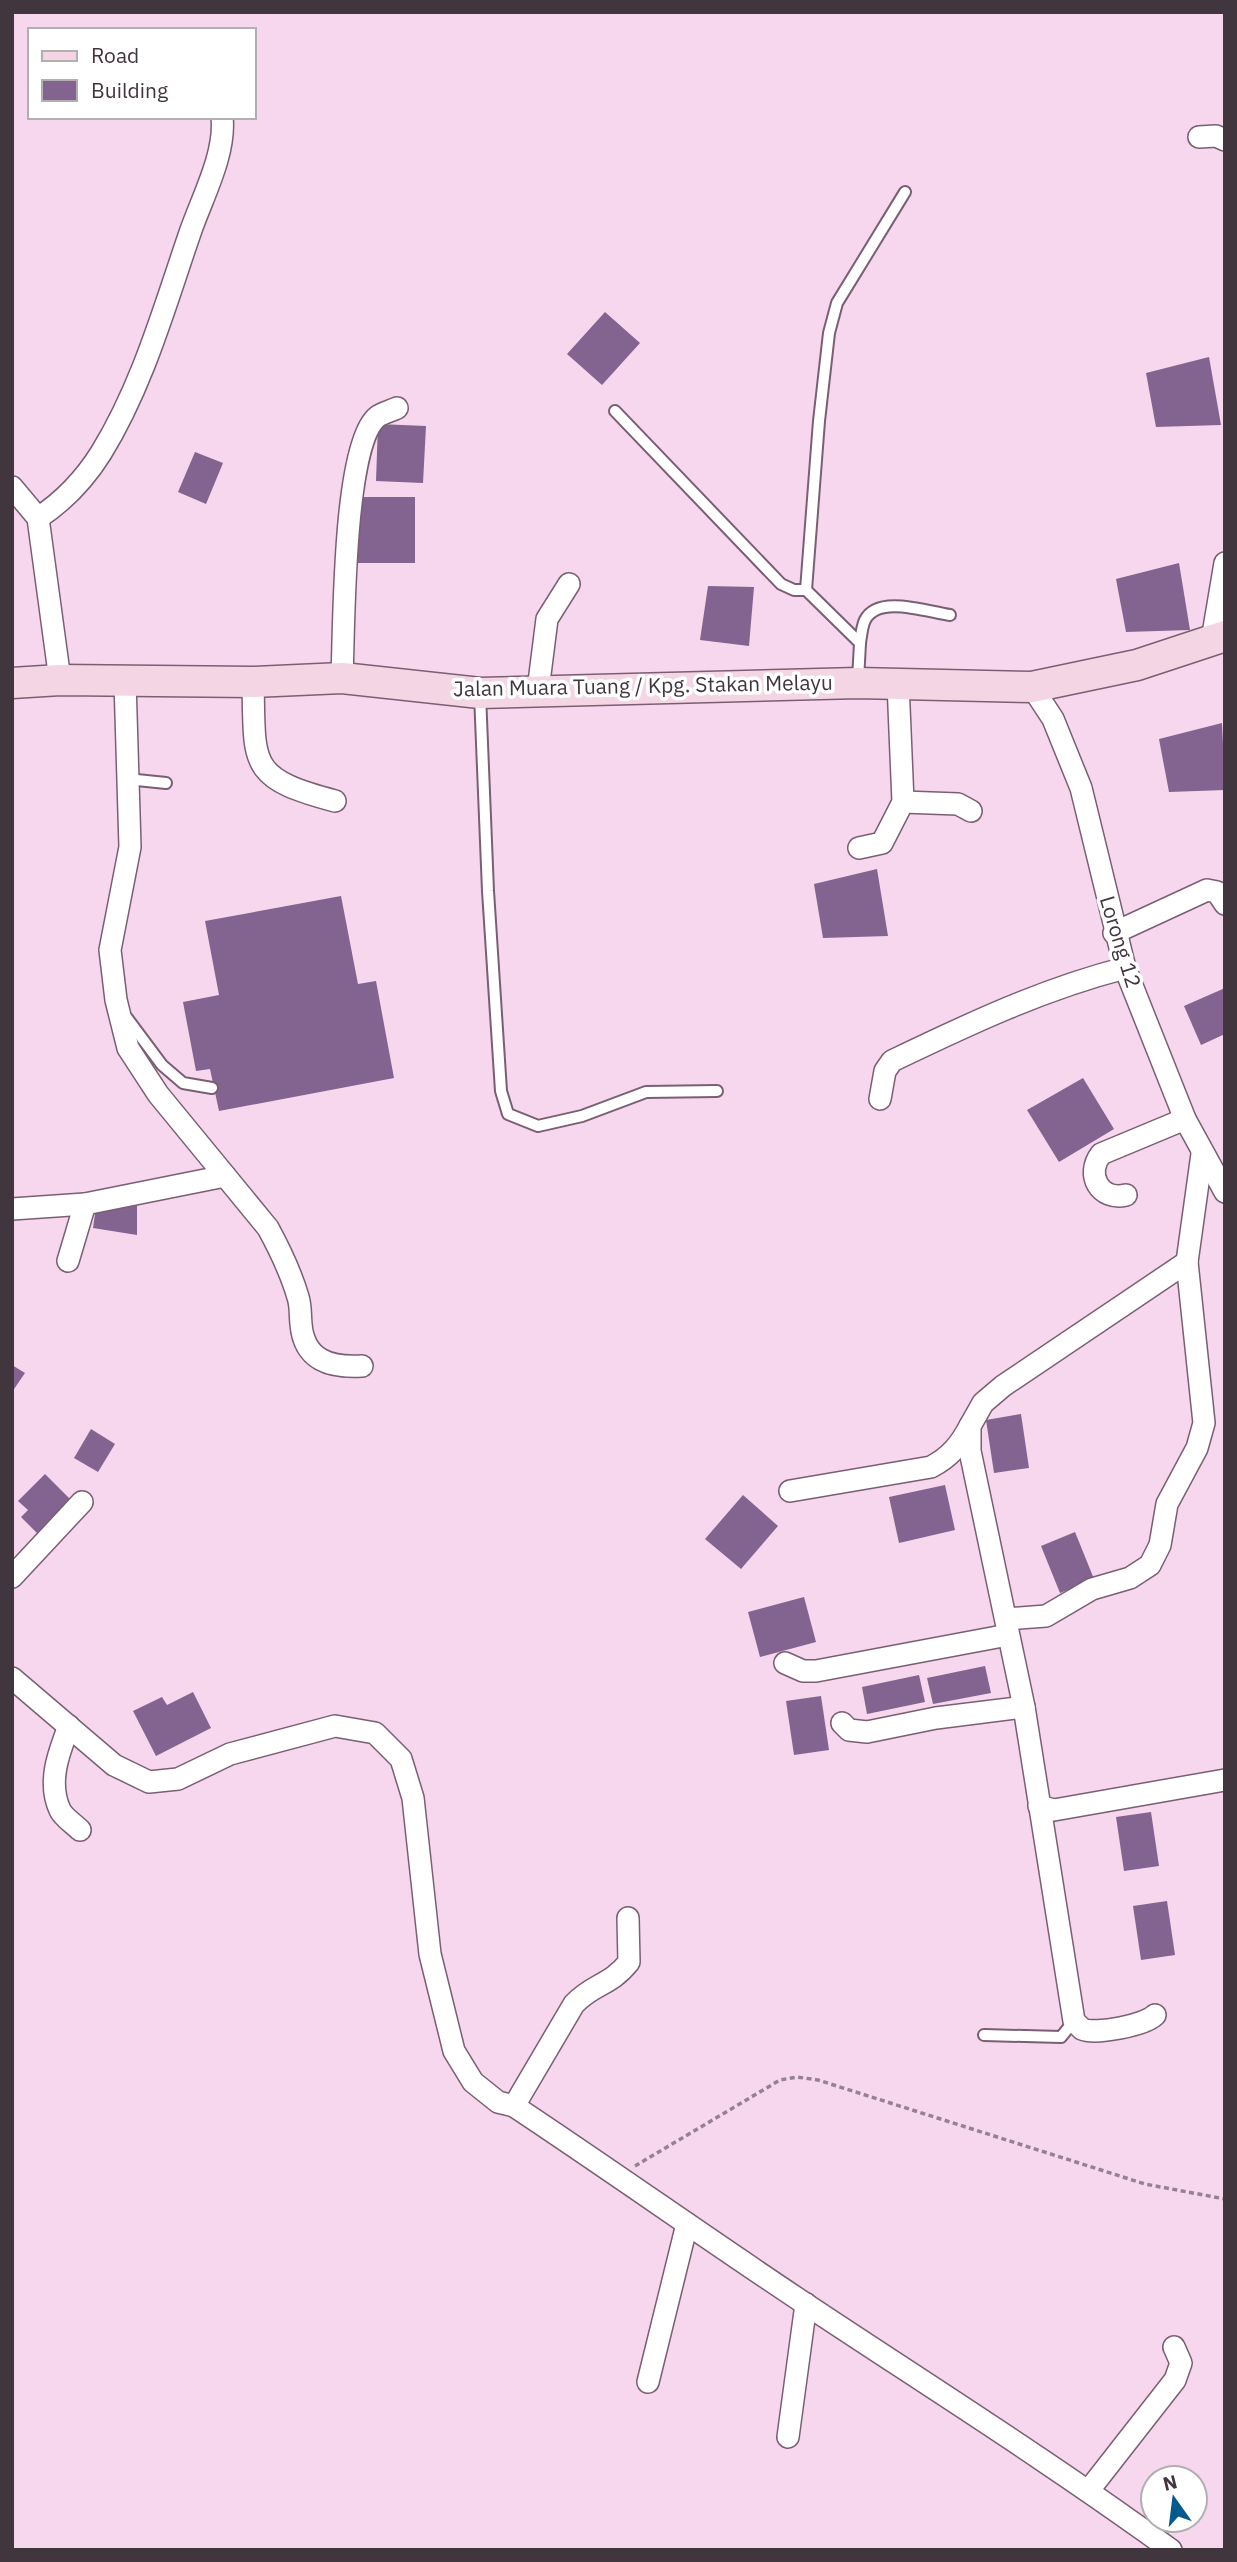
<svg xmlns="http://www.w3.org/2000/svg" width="1237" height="2562" font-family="'IBM Plex Sans',sans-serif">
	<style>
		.building { fill: #83638f }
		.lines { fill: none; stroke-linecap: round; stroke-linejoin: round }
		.lane-casing { stroke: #7a5f73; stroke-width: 14 }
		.street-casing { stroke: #7a5f73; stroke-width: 24 }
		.secondary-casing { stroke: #7a5f73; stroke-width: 33 }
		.path { stroke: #968191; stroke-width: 3.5; stroke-dasharray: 5 3.5; stroke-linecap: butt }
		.lane { stroke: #fff; stroke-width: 10 }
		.street { stroke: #fff; stroke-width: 21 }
		.secondary { stroke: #f4d5e3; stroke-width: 30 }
		.labels { text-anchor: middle; stroke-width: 7; stroke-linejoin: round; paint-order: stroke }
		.street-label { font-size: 21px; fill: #41353e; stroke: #fff }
	</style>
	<rect width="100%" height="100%" fill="#f6d7ee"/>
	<g class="building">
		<polygon points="605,312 640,343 602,385 567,354"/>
		<polygon points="1209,357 1221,425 1156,427 1146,373"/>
		<polygon points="378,424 426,426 423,483 376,481"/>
		<polygon points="195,452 223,463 206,504 178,492"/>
		<rect x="358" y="497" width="57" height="66"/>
		<polygon points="1179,563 1190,630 1126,632 1116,579"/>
		<polygon points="708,586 754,587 749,646 700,640"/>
		<polygon points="1222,723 1225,790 1169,792 1159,739"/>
		<polygon points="877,869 888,936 823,938 814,884"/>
		<polygon points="341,896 358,984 376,981 394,1078 219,1111 210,1069 196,1071 183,1002 219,995 205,921"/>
		<polygon points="1225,988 1225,1034 1201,1045 1184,1006"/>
		<polygon points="1083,1078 1114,1129 1059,1162 1027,1110"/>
		<polygon points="137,1201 137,1235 93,1228 96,1207"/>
		<polygon points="12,1365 25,1373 12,1392"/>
		<polygon points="1021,1414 1029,1468 994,1473 986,1420"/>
		<polygon points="91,1429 115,1444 98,1472 74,1458"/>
		<polygon points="45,1474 71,1500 38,1534 21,1517 28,1510 18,1501"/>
		<polygon points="945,1485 955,1530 899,1543 889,1497"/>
		<polygon points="743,1495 778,1526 741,1569 705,1539"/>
		<polygon points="1075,1532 1094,1579 1060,1593 1041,1546"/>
		<polygon points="804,1597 816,1642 760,1657 748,1612"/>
		<polygon points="985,1666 991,1693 933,1704 927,1678"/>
		<polygon points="919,1675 925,1702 867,1714 862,1687"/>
		<polygon points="193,1692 211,1728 156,1756 133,1711 162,1697 167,1705"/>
		<polygon points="821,1696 829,1750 794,1755 786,1701"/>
		<polygon points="1151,1812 1159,1866 1124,1871 1116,1817"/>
		<polygon points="1167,1901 1175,1955 1141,1960 1133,1906"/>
	</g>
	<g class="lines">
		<defs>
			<g id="lane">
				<polyline points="615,411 781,584 794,590 806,590 860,643 858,680"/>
				<polyline points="806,590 819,421 829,333 837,303 905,192"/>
				<path d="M 860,643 C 861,636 862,626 865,620 C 878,594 928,612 950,615"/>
				<polyline points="480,694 488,891 501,1091 508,1114 538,1126 582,1116 646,1092 717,1091"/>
				<polyline points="127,779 166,783"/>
				<polyline points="127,1018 162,1065 183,1083 212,1088"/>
				<polyline points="984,2035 1061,2037 1074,2021"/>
			</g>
			<g id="street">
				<polyline points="1199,137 1216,136 1225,140"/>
				<polyline points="12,487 38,518 60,680"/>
				<path d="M 38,518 C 64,501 84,480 101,453 C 143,385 165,305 191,230 C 203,196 226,153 222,117"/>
				<polyline points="1212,640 1225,563"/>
				<path d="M 342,678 C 344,630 343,445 377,417 C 382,413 391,411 397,408"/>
				<path d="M 125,681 L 130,847 L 110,950 L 116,1000 L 128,1048 L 158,1094 L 268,1228 C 280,1250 291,1273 298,1297 C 301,1306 300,1315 301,1324 C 304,1360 330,1368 362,1366"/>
				<path d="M 253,682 C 255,764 247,778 335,801"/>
				<polyline points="1032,687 1053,719 1081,788 1125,968 1185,1119 1225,1192"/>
				<polyline points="538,690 547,619 569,584"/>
				<polyline points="903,802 958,804 971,811"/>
				<polyline points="859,848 882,843 903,802 898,683"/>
				<polyline points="1114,933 1207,890 1217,892 1225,904"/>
				<path d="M 880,1099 L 885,1071 L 892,1061 C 969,1024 1043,989 1125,968"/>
				<path d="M 1126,1195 C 1100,1201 1085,1175 1101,1154 L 1185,1119"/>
				<polyline points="12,1209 85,1204 225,1176"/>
				<polyline points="68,1261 85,1204"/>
				<path d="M 790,1491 L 931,1467 C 950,1457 960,1445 970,1426"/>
				<polyline points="12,1577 82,1502"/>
				<polyline points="1006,1619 1046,1616 1092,1589 1130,1578 1150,1565 1160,1545 1167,1504 1197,1448 1204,1423 1187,1262 1202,1154"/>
				<polyline points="785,1663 803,1671 816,1671 1008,1635"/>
				<path d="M 12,1678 L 114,1765 L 149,1782 L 178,1779 L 230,1754 L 335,1726 L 375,1733 L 401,1759 L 413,1798 L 430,1954 L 454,2051 L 473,2082 L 498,2102 L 514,2106 C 612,2171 709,2240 807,2305 C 929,2386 1053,2464 1171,2550"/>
				<polyline points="842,1723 849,1730 867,1732 936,1718 1024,1707"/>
				<path d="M 69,1726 C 59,1752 47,1782 60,1810 C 63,1817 74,1824 80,1830"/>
				<polyline points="1039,1806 1054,1810 1225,1780"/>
				<path d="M 1155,2015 C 1145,2025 1096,2035 1082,2029 C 1081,2028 1075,2022 1074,2021 L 1024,1707 L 970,1451 L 970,1426 L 983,1403 L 1003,1386 L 1187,1262"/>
				<path d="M 514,2106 L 574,2004 C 594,1983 610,1986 629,1962 L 628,1918"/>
				<polyline points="648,2382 687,2224"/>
				<polyline points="788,2437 806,2304"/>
				<polyline points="1089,2490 1175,2380 1181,2363 1174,2347"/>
			</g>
			<polyline id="secondary" points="12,683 60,680 253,682 342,678 480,693 858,683 1032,687 1137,665 1225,636"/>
		</defs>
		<use href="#lane" class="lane-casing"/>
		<use href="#street" class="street-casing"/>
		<use href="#secondary" class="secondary-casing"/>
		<polyline class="path" points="635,2166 780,2080 797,2077 818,2080 1145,2184 1225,2199"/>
		<use href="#lane" class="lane"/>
		<use href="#street" class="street"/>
		<use href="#secondary" class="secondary"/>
	</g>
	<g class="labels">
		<g class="street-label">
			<text transform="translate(643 686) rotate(-1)" y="7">Jalan Muara Tuang / Kpg. Stakan Melayu</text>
			<text transform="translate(1120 942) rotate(73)" y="7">Lorong 12</text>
		</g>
	</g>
	<rect width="1237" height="2562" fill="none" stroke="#41353e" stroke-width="28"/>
	<rect x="28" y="28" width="228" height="91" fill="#ffffff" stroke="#b3aeb2" stroke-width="2"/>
	<rect x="42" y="51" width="35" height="10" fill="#f4d5e3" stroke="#b3aeb2" stroke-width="2"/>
	<text x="91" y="63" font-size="21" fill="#41353e">Road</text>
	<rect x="42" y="80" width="35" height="21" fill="#83638f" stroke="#b3aeb2" stroke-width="2"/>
	<text x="91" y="98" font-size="21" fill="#41353e">Building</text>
	<g transform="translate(1174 2499) rotate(346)"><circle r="33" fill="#ffffff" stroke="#b3aeb2" stroke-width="2"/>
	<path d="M0-5L12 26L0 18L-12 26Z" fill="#045a8c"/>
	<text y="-10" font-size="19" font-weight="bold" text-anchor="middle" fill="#41353e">N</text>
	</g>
</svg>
